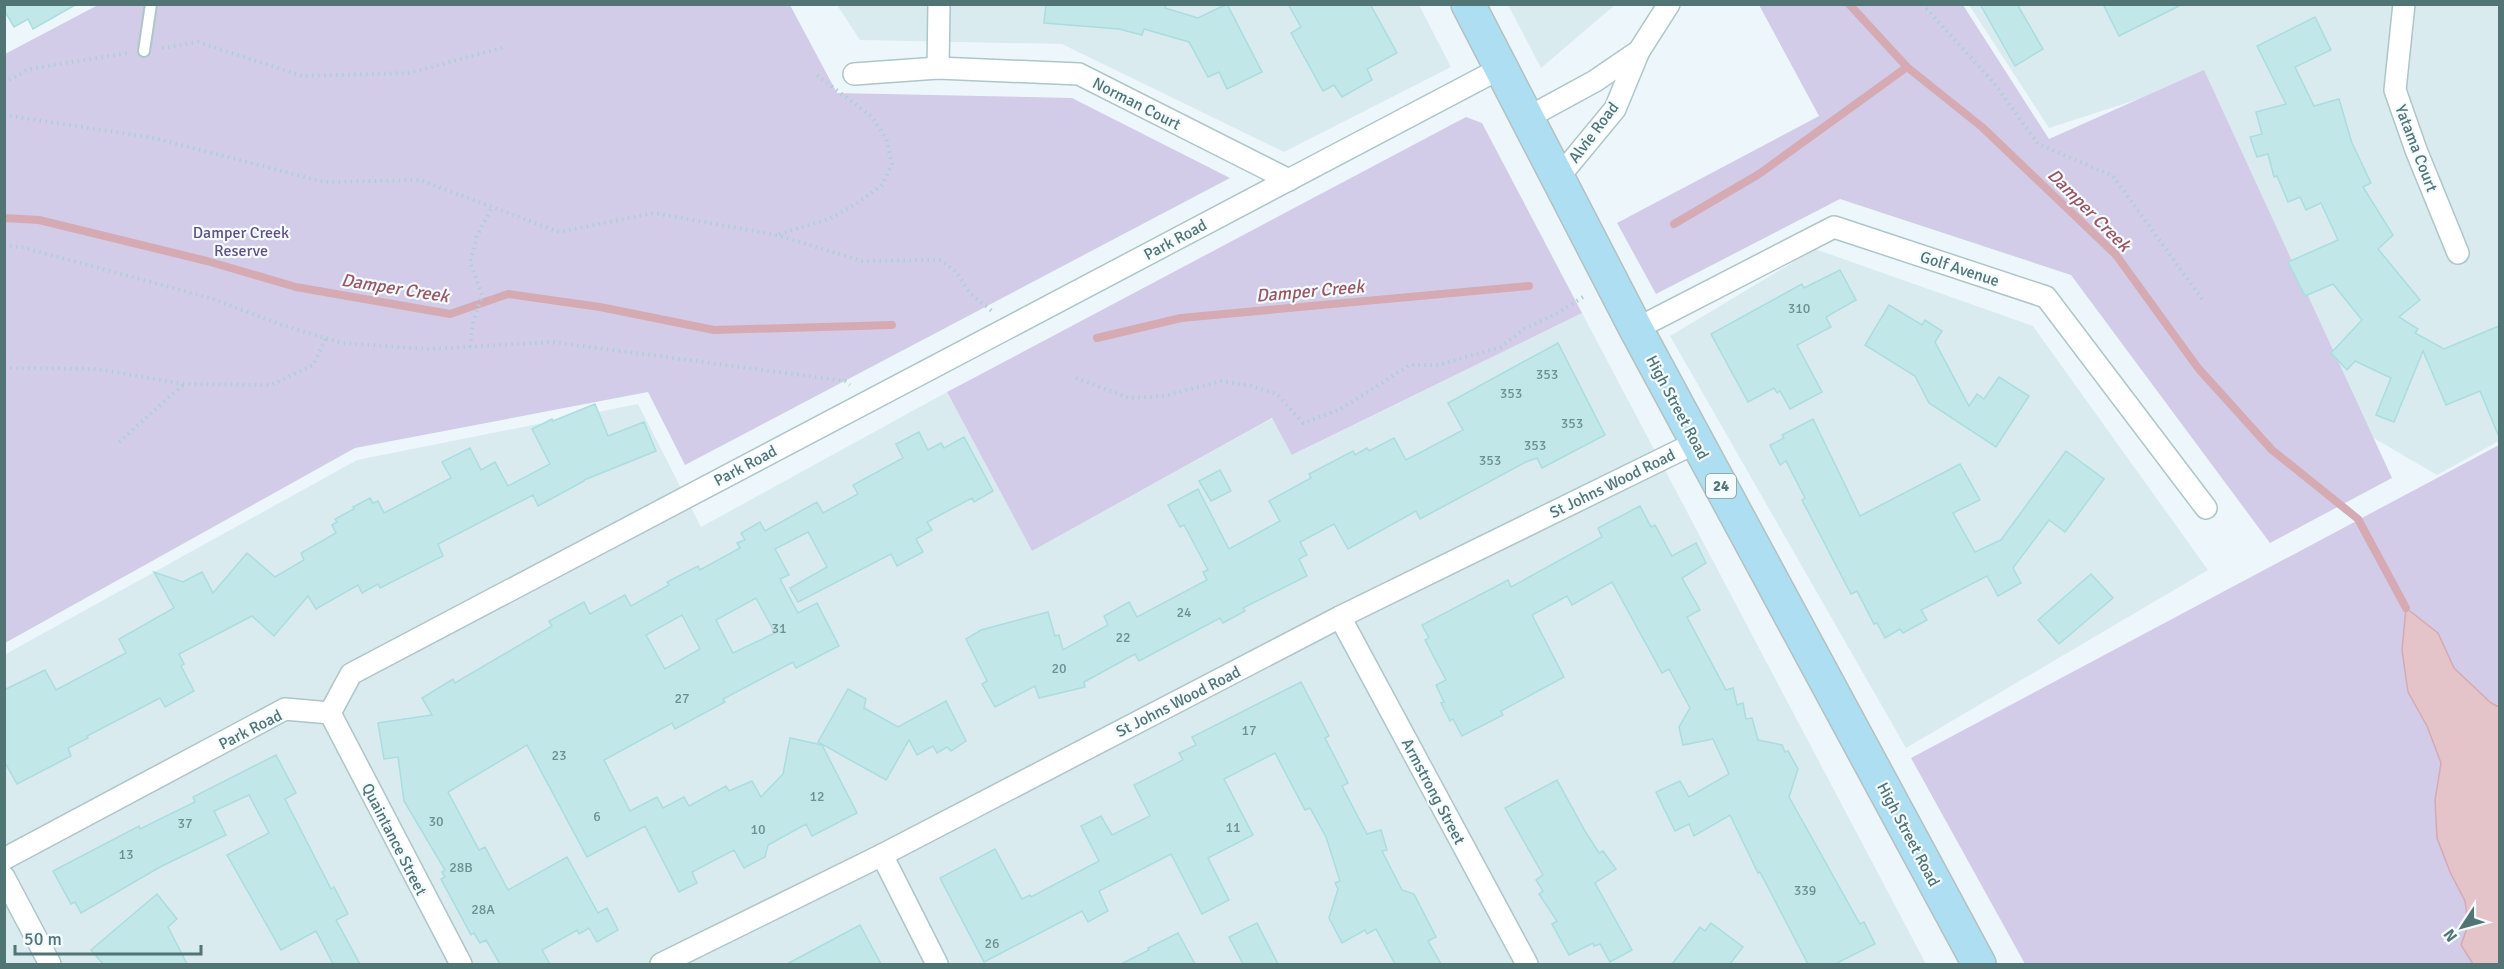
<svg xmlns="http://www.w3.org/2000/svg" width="2504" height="969" font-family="Signika,sans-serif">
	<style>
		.residential { fill: #d9ebef }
		.green { fill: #d3cce8 }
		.water { fill: #e4c3c9; stroke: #d5aab2; stroke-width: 1.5 }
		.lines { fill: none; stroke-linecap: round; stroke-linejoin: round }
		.stream { stroke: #d5aab2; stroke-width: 8 }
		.building { fill: #c2e7e9; stroke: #a9dddf; stroke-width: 1.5; fill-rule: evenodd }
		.service-casing { stroke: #adc6c8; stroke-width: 14 }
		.minor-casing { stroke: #adc6c8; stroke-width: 24 }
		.primary-casing { stroke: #b2c2c2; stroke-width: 36 }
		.path { stroke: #aad1d4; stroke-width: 4; stroke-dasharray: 1.5 4.5; stroke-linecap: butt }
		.service { stroke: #fff; stroke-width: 10 }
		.minor { stroke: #fff; stroke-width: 21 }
		.primary { stroke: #addef2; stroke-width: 33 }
		.labels { text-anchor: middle; stroke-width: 4.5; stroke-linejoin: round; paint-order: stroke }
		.number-label { font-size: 14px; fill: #6d9192 }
		.shield { fill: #f4fbfe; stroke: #829c9e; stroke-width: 1.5 }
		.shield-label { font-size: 15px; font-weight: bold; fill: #517475 }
		.street-label { font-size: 16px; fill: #517475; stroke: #f4fbfe }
		.park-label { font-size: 16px; fill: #645085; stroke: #f4fbfe }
		.water-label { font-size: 18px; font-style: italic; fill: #9a5763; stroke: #f4fbfe }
	</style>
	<rect width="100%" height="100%" fill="#edf7fb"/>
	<g class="residential">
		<polygon points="837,5 1419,5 1451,67 1284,152 1062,44 860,40"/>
		<polygon points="1508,5 1615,5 1541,68"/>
		<polygon points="1969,5 2499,5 2499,441 2437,475 2300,395 2170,89 2049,128"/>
		<polygon points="1815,249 2033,326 2208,570 1906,748 1670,336"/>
		<polygon points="1582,313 1926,964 5,964 4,655 357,460 638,404 701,527 947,392 1032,551 1273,418 1293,455"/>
	</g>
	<g class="green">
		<polygon points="98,5 790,5 837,93 1072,98 1230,178 685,465 648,392 355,448 5,643 5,54"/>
		<polygon points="1759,5 1963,5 2049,139 2204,70 2392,478 2270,543 2071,275 1840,199 1656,294 1617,223 1819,116"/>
		<polygon points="1466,117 1482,123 1582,313 1292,455 1272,418 1032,551 947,392"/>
		<polygon points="2499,445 2499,964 2025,964 1911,758"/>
	</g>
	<polygon class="water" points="2406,608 2438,633 2454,668 2491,703 2499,707 2499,964 2473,964 2461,945 2468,925 2465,901 2450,872 2437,838 2435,800 2441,763 2427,726 2408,692 2402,650"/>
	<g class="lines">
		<g class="stream">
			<polyline points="1849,4 1907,67"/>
			<polyline points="4,218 39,220 207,261 296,287 450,314 508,294 600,307 714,330 892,325"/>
			<polyline points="1674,224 1759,174 1907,67 1982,127 2116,255 2198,368 2272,450 2358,519 2406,608"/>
			<polyline points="1097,338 1181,318 1529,286"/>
		</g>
	</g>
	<g class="building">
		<polygon points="4,4 77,4 33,29 28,19 14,27 4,10"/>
		<polygon points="1046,4 1166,4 1165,8 1198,18 1227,4 1262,72 1227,89 1219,72 1208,77 1189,42 1144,29 1142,35 1119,29 1044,23"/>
		<polygon points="1288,4 1370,4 1397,53 1367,69 1372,80 1342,97 1334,85 1323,91 1291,33 1301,27"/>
		<polygon points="1980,4 2017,4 2043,49 2015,66"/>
		<polygon points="2103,4 2183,4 2119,36"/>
		<polygon points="2315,17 2331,50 2295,67 2314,106 2339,99 2352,143 2371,183 2363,187 2393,235 2378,249 2420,300 2399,317 2418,329 2415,333 2444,349 2499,326 2499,437 2480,391 2446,405 2423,351 2394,422 2376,415 2391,378 2355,361 2347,370 2331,353 2362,320 2333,284 2305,296 2288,262 2338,240 2321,203 2306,210 2300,197 2288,202 2277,176 2274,177 2268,154 2257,157 2250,137 2262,134 2256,112 2286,104 2257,46"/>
		<polygon points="1840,270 1856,300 1826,317 1831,327 1797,345 1822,392 1790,409 1780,391 1777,393 1774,388 1748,402 1711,334 1802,284 1804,288"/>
		<polygon points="1889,305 1922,325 1925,320 1942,331 1935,342 1969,406 1977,394 1984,399 1999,377 2029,396 1996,447 1929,403 1915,376 1865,345"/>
		<polygon points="1558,343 1605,435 1542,468 1537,458 1526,462 1420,519 1416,511 1348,549 1334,524 1300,542 1307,555 1299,559 1307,576 1243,608 1245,611 1223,623 1220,618 1139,661 1135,654 1084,682 1085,687 1039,698 1035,686 995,707 982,684 987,681 966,639 981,630 1048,612 1055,636 1059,635 1063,650 1108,625 1104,616 1129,602 1137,617 1207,580 1203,572 1208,570 1184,525 1180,527 1168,505 1198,489 1229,549 1280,521 1269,501 1311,478 1309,474 1353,451 1355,455 1367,448 1369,451 1394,438 1406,460 1463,430 1448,403"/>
		<polygon points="595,404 608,436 644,422 656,451 584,480 584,481 538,506 533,495 438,544 443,556 380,588 378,584 362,593 358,585 316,609 308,596 274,636 252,616 179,654 184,664 181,666 194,691 165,707 160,698 87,736 88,738 68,748 71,756 17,784 4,761 4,690 45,670 56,690 126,653 119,639 174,608 154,572 183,582 202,572 213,593 247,553 275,577 304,560 301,553 336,533 332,525 337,522 335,519 354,509 353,507 370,498 373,503 378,501 384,513 451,478 442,462 470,448 481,470 495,462 508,486 550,464 532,429 552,419 553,421"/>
		<polygon points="1813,419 1860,516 1960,464 1980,500 1953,513 1975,552 2001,540 2066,451 2104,479 2065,532 2049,520 2013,568 2021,583 1998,596 1987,576 1921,610 1927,620 1903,633 1900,629 1885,638 1877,623 1874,624 1857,591 1851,594 1802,500 1805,498 1786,461 1780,465 1770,445 1784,438 1782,435"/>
		<path d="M 919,432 L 928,450 L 941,443 L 944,448 L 964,437 L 993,491 L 974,502 L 972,498 L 927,522 L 932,530 L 916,539 L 923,552 L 897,566 L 891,554 L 798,602 L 790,588 L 827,567 L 808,532 L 775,549 L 789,575 L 780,579 L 798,613 L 817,603 L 839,646 L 796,668 L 793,662 L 723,699 L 725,702 L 675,729 L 672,723 L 604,760 L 630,811 L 657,797 L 663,808 L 684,797 L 689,806 L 726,786 L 729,791 L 752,781 L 761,797 L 783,774 L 790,738 L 822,745 L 857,813 L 812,836 L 806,824 L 768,845 L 765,857 L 744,868 L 734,850 L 692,872 L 697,883 L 679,892 L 645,826 L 587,857 L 527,745 L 448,792 L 479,850 L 485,847 L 508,890 L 567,857 L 598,913 L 607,908 L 618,930 L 597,942 L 589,928 L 579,934 L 577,930 L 542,950 L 550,964 L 500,964 L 486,940 L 480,943 L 474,933 L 471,935 L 441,879 L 445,877 L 442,872 L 445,870 L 404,801 L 398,757 L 384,759 L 378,723 L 432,715 L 422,698 L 453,679 L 455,683 L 552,626 L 549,621 L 584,602 L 590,614 L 625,595 L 631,606 L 669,585 L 667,582 L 698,566 L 700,570 L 740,548 L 737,543 L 745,540 L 741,533 L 760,522 L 765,531 L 817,502 L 823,513 L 858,494 L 853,485 L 903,458 L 896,444 ZM 756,598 L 775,633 L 733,653 L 716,620 ZM 682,615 L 700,649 L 665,669 L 646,635 Z"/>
		<polygon points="1220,470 1231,491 1211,501 1199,481"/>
		<polygon points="1640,506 1651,527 1655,525 1672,556 1696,543 1706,563 1682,578 1700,610 1687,617 1726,690 1733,688 1737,705 1743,703 1746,719 1752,718 1758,740 1782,745 1785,752 1788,751 1798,769 1789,797 1860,924 1864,922 1875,944 1835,964 1808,964 1760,872 1758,873 1730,815 1694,836 1689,824 1675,831 1656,792 1680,781 1689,797 1729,774 1713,739 1683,745 1679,727 1690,708 1669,669 1662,673 1612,582 1572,605 1567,596 1532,615 1564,677 1501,711 1503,715 1462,736 1453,719 1450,721 1441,703 1444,702 1436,685 1446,680 1425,640 1429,638 1422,625 1508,580 1511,587 1602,537 1598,528"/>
		<polygon points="2091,574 2113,598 2059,644 2038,620"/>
		<polygon points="1301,682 1329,736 1325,738 1348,783 1342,786 1367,834 1381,830 1387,850 1382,851 1402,890 1414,894 1436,937 1428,941 1441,964 1395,964 1376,929 1367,934 1365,930 1342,943 1329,918 1338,889 1335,883 1340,881 1326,837 1310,808 1305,810 1275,753 1224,779 1253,835 1208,858 1229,900 1202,914 1171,854 1099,891 1108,911 1088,922 1082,911 984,962 940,878 995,849 1022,899 1030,895 1031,897 1099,861 1081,826 1101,816 1112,835 1150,816 1134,785 1183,760 1179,753 1196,745 1192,737"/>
		<polygon points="848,689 866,699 864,708 898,727 946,701 966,741 951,751 947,747 937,753 933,746 917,755 909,740 886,780 818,742"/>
		<polygon points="276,755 296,793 285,799 331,889 334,887 348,914 336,920 360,964 333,964 316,931 281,950 227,855 269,833 249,795 214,811 226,835 160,867 81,913 75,902 71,904 53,871 139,826 140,829 195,802 193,797"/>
		<polygon points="1557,780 1585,831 1599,853 1603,851 1616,869 1595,883 1632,950 1610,962 1600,944 1594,946 1593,943 1569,955 1552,924 1557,921 1539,894 1543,891 1536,880 1543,875 1505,808"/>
		<polygon points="157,894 177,919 168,927 187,964 103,964 91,950"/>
		<polygon points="1257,923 1278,964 1243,964 1229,937"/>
		<polygon points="1711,923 1743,947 1730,964 1672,964 1700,927 1705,931"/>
		<polygon points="860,925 881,964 787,964"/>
		<polygon points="1178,933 1195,964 1121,964 1149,950 1148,948"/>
	</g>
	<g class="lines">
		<defs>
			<polyline id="service" points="144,51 151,4"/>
			<g id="minor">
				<polyline points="2404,4 2395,90 2416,150 2458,253"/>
				<polyline points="938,68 939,4"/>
				<polyline points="854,74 938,68 1079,74 1289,180"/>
				<polyline points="1527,118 1595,81 1639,51"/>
				<polyline points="1558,178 1615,109 1639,51 1669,4"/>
				<polyline points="1636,329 1834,227 2046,297 2206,508"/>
				<polyline points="1340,617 1527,964"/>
				<polyline points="330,713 461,964"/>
				<polyline points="882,855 937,964"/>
				<polyline points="4,859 285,709 330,713 351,674 1501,68"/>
				<polyline points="4,877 50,964"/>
				<polyline points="661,964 882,855 1340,617 1697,442"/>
			</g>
			<polyline id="primary" points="1468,4 1636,329 1979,964"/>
		</defs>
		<use href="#service" class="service-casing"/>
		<use href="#minor" class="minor-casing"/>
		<use href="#primary" class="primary-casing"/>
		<g class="path">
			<polyline points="1922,4 1994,83 2038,144 2113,176 2202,299"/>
			<polyline points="162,48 198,42 302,76 409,73 505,47"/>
			<polyline points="4,83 29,69 128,53"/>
			<polyline points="4,115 154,138 324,182 420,180 559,232 654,213 777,235 862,261 941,260 956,272 971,294 992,311"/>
			<polyline points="779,234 829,219 856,204 882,185 892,164 886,138 872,117 814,73"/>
			<polyline points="4,246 21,247 210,298 285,326 342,343 429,349 553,342 845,381 850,385"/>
			<polyline points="470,347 473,323 482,295 470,262 477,236 492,207"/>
			<polyline points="4,368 97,369 184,384 271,385 313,365 326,338"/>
			<polyline points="1076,378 1129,398 1164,396 1222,381 1251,386 1277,394 1303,423 1339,410 1410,365 1438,365 1501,347 1524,329 1556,314 1583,297"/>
			<polyline points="119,442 183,385"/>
		</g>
		<use href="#service" class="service"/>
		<use href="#minor" class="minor"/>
		<use href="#primary" class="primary"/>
	</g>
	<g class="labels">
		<g class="number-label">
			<text x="1799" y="313">310</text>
			<text x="1547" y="379">353</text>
			<text x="1511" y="398">353</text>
			<text x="1572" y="428">353</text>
			<text x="1535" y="450">353</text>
			<text x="1490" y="465">353</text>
			<text x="1184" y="617">24</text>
			<text x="779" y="633">31</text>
			<text x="1123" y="642">22</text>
			<text x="1059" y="673">20</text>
			<text x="682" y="703">27</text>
			<text x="1249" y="735">17</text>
			<text x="559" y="760">23</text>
			<text x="817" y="801">12</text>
			<text x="597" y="821">6</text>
			<text x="436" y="826">30</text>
			<text x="185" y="828">37</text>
			<text x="1233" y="832">11</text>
			<text x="758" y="834">10</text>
			<text x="126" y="859">13</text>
			<text x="461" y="872">28B</text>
			<text x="1805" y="895">339</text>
			<text x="483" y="914">28A</text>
			<text x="992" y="948">26</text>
		</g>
		<rect class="shield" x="1706" y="474" width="30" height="24" rx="4.5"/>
		<g class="shield-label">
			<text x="1721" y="491">24</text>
		</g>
		<g class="street-label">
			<text transform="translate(1137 103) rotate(27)" y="6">Norman Court</text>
			<text transform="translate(1593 132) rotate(-53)" y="6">Alvie Road</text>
			<text transform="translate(2417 148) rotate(69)" y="6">Yatama Court</text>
			<text transform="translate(1175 239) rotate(-28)" y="6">Park Road</text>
			<text transform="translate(1960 268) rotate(18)" y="6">Golf Avenue</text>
			<text transform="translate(1678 407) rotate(62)" y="6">High Street Road</text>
			<text transform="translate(745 465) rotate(-28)" y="6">Park Road</text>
			<text transform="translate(1612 483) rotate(-26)" y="6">St Johns Wood Road</text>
			<text transform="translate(1178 701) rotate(-27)" y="6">St Johns Wood Road</text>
			<text transform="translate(250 729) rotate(-27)" y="6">Park Road</text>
			<text transform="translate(1434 791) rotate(62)" y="6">Armstrong Street</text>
			<text transform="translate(1909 834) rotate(62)" y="6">High Street Road</text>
			<text transform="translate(395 839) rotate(63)" y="6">Quaintance Street</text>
		</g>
		<g class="park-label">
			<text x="241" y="238">Damper Creek<tspan x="241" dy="18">Reserve</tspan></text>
		</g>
		<g class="water-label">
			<text transform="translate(2089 210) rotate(45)" y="6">Damper Creek</text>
			<text transform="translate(395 288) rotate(9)" y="6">Damper Creek</text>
			<text transform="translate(1310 291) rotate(-5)" y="6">Damper Creek</text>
		</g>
	</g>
	<rect width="2504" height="969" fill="none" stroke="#517475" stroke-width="12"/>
	<g transform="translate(2462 927) rotate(234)" stroke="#f4fbfe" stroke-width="4.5" paint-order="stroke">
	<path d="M0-4.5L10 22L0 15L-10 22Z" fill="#517475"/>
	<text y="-9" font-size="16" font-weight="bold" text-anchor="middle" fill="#517475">N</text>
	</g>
	<path d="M15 945v9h186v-9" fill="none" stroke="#517475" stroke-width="3"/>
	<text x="24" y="945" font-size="18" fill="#517475" stroke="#f4fbfe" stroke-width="4.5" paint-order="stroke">50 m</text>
</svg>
